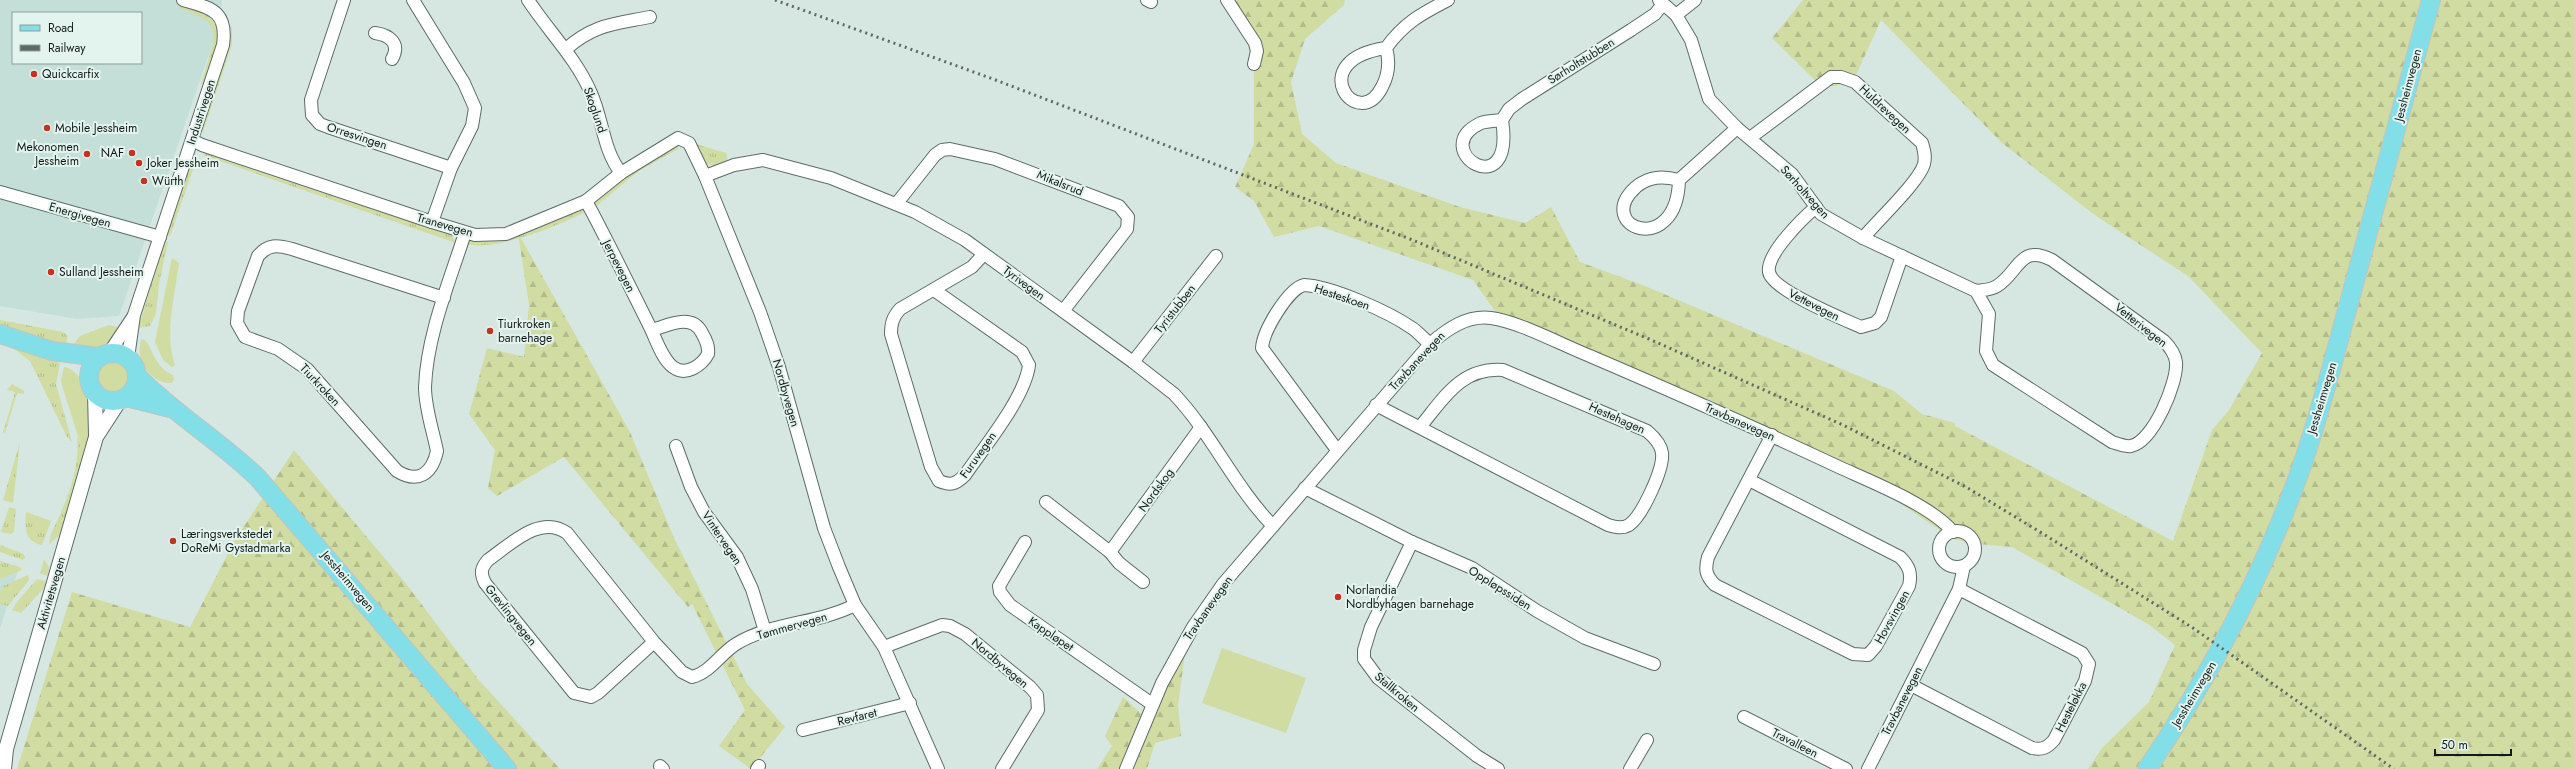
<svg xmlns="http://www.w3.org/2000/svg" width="2575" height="769" font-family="Jost,sans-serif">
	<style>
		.built { fill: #c4dfd7; fill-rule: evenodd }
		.grass { fill: url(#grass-tufts) }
		.forest { fill: url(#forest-firs) }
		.garden { fill: #d0dca2 }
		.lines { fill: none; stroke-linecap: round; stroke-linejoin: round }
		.minor-casing { stroke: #5d6c68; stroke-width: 14 }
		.tertiary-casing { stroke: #5d6c68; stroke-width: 16 }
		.primary-casing { stroke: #c2c3c3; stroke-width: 20 }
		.minor { stroke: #fff; stroke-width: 12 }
		.tertiary { stroke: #fff; stroke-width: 14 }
		.primary { stroke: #83dfe7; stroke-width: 18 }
		.rail { stroke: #5e6865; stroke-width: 3; stroke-dasharray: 2 4; stroke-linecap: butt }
		.poi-dot { fill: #c13520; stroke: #e3f4ef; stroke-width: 1.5 }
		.labels { text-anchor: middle; stroke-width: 4; stroke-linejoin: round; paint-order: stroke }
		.street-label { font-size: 12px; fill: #141a18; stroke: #e3f4ef }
		.poi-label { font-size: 12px; fill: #141a18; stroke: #e3f4ef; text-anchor: start }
	</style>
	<defs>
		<pattern id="grass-tufts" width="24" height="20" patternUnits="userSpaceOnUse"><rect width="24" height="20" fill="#d0dca2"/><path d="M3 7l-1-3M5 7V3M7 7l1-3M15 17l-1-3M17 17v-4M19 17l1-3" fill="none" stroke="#b2bc8b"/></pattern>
		<pattern id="forest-firs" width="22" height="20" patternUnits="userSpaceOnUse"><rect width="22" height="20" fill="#d0dca2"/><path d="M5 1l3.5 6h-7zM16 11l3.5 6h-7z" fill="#b2bc8b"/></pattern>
	</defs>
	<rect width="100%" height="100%" fill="#d6e7e2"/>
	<g class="built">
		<path d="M 0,0 L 222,0 L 220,22 L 119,316 L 77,319 L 0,306 ZM 13,13 L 141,13 L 141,63 L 13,63 Z"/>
		<polygon points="0,562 19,567 0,629"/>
	</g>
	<g class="grass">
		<path d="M 182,4 C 236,21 218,43 204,85 L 202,86 C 201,82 203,76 205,71 C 217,32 223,23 179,8 Z"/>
		<polygon points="232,24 232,45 203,132 202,125 228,48"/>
		<polygon points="696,144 726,153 728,161 719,166 706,164"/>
		<polygon points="676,145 678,146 678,149 639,171 595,207 595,201 634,170"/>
		<polygon points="206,152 435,228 451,234 456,243 214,159 203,155"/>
		<polygon points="196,157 196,161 171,233 170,236 167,235 185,184 191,160"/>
		<path d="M 583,208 L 586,212 C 559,225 496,252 465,244 L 472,239 Z"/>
		<polygon points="165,241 168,242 159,284 156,314 150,326 138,328"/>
		<polygon points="0,320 63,332 67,335 67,344 52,344 0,328"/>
		<polygon points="10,346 60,363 56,384 72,442 67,437 30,361"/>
		<polygon points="12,384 24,391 24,394 17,393 5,433 3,432 15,392 7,390"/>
		<path d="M 77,435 L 80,442 L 87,445 L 62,529 L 59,536 L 49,544 C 50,532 58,521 62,510 C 72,487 80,460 77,435 Z"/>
		<polygon points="20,442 13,503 3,500"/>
		<polygon points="9,507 16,509 14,531 11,534 1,532"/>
		<path d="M 26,512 L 51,521 L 42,545 C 24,541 25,528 26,512 Z"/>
		<polygon points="0,545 24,554 25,558 23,560 0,552"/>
		<polygon points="44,559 49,567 48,576 40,573"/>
		<polygon points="0,561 20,567 22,570 0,579"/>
		<polygon points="28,575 29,580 8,606 0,604 0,594 3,586"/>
		<polygon points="37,579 47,582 45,587 21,613 12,610 17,602"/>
		<polygon points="36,618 38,618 9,721 7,720"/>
	</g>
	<g class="forest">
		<polygon points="1222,0 1345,0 1344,5 1305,39 1291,82 1302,134 1336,163 1460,207 1525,223 1551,207 1580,262 1645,286 1894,391 1922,414 1955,423 1955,426 2173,541 2212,430 2229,410 2262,353 2188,276 2096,216 2002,143 1881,20 1852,84 1822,87 1772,38 1803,0 2575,0 2575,769 2088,769 2102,748 2149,702 2175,645 2148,624 2012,547 1978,544 1953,539 1882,491 1499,317 1473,280 1319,226 1274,237 1254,201 1235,187 1254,144 1254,66 1244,31"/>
		<polygon points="518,233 630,432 674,538 747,684 785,727 751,769 719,746 745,710 692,604 688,607 564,457 497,496 488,488 495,450 469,414 487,348 524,357 529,305"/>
		<polygon points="294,450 407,585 478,679 560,769 17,769 72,592 190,627 235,540"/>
		<polygon points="1187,638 1178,705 1181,736 1155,743 1147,769 1097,769 1112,746 1105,736 1123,697 1144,716"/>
	</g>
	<g class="garden">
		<path d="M 172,258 L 179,263 C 175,295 164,334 175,365 L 172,367 L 163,360 L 155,342 Z"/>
		<path d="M 109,325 L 118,327 C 108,351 96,350 73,345 L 80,336 Z"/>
		<path d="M 142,339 C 152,341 152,367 173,375 L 174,379 L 172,383 C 151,385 133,357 142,339 Z"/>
		<circle cx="113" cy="377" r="15"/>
		<path d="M 64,367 C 91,372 91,424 87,445 L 83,446 L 80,442 L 63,389 L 61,380 Z"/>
		<polygon points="1222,648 1306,678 1286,733 1202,703"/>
	</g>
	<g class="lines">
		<defs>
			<g id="minor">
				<polyline points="344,0 311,100 312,115 320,124 328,127 451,168"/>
				<polyline points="413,0 464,83 475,108 472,126 451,168 432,222"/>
				<path d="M 528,0 C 549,32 576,58 591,93 C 603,120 603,150 621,173"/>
				<polyline points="1147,0 1151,2"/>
				<polyline points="1227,0 1255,43 1257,51 1254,64"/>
				<path d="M 1659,0 L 1676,15 L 1691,40 L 1709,99 L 1737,128 L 1792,174 L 1821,214 L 1863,238 L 1976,291 L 1989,314 L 1986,351 L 1993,365 L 2112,442 C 2118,444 2125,447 2131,446 C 2153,442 2178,382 2176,362 C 2175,354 2170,347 2164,341 L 2052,260 C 2019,243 2019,273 1997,286 C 1991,290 1983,290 1976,291"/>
				<polyline points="1676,15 1695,0"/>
				<path d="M 375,33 C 389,35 401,43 392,59"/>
				<path d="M 1386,48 C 1390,62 1389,74 1382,87 C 1358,135 1302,60 1386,48 C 1404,23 1421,14 1448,0"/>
				<path d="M 566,49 C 594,24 615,24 650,17"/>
				<path d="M 1502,120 C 1516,208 1425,149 1481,123 C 1487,121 1495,121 1502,120 L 1509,109 L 1522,99 L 1631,30 L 1655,14 L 1663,4"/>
				<path d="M 1750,138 L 1831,77 L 1841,77 L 1855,82 L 1922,143 C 1924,150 1926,156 1924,164 C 1919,182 1877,221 1863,238"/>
				<polyline points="192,140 202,145 432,222 475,235 506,234 586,201 621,173 678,138 689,143 705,176 760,312 779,367 824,528 839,567 855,605 884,647 938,769"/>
				<path d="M 705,176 L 734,165 L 763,160 L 831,178 L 915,212 L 965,240 L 1133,362 L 1174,394 C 1212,434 1234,486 1273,526"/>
				<path d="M 1679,180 C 1677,259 1592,227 1636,187 C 1649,176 1663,176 1679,180 L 1737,128"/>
				<polyline points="0,192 160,237"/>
				<path d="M 586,201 L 592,212 C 612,250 631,289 650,327 C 656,339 662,359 673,367 C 686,377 702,365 708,354 C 709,346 706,340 702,333 C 692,313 669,325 652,330"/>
				<polyline points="897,203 935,155 942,150 950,149 995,159 1119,206 1128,217 1127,229 1063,311"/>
				<path d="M 1816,207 C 1803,218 1766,254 1769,272 C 1772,290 1843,319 1861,327 L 1875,323 L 1881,317 L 1902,256"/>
				<path d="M 934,290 L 1022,352 L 1029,365 C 1025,398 984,447 965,475 C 956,484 951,486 939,481 L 931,467 L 891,334 C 891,323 893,317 900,309 L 972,267 L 984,254"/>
				<path d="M 444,298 L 292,249 C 277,245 268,244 258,256 L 238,311 L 237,323 L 245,337 L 278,349 L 307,369 L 397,471 C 418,484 432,474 437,451 C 433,431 425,408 425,387 C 427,335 449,283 465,233"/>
				<polyline points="109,353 133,317"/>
				<path d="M 128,358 L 134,315 L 223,45 C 228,10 210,8 183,0"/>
				<polyline points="1133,362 1216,256"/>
				<path d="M 1376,405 L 1608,525 C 1615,527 1622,529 1629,525 C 1642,516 1664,469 1662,453 C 1661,444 1654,437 1647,431 L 1503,370 C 1461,367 1444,398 1420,427"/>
				<polyline points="676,446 691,487 704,512 737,557 752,589 765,631"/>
				<path d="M 1337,450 L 1262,348 C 1263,331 1288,289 1304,285 C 1331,286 1389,312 1412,328 C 1418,332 1424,339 1430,344"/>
				<path d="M 1749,480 L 1900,557 C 1909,566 1912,573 1909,586 L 1876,646 L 1868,655 L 1853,654 L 1715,585 C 1705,575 1705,569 1708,557 L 1772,435"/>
				<polyline points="1305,488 1412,542 1472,568 1537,611 1585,638 1654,664"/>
				<polyline points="1046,502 1110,552 1119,563 1143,582"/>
				<circle cx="1957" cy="549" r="18"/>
				<polyline points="1025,542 999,586 1000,592 1010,605 1152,704"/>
				<polyline points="1412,542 1371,627 1364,650 1364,659 1378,678 1477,756 1498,769"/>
				<polyline points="1110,552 1201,427"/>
				<path d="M 654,642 L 598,693 L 591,697 L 574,693 L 485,583 C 480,573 481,568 488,560 C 511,544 540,514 567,533 L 654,642 L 682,672 L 692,677 C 711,672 720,654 736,644 C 772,622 817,624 855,605"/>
				<polyline points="884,647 942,625 950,626 965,634 1030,687 1037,695 1038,710 1002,769"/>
				<path d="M 1911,685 L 2032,748 C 2042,750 2047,748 2054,740 L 2085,681 L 2089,664 L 2082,653 L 1959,589"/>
				<polyline points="1744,717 1846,769"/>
				<polyline points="803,730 910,703"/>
				<polyline points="660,766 663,769"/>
				<polyline points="757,769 759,766"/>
				<path d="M 1126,769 L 1162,683 L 1193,627 L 1223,584 L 1430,344 C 1447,329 1467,315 1491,318 C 1520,322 1562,345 1590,356 C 1674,392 1758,429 1841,468 C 1872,482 1932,506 1953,532"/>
				<polyline points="1630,769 1647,740"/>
				<polyline points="1868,769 1959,589 1964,566"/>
			</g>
			<g id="tertiary">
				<polyline points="95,393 96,435"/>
				<polyline points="4,769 6,749 96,437 120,400"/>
			</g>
			<g id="primary">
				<polyline points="0,334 52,351 99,357"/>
				<circle cx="113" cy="377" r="24"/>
				<path d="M 137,376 C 174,414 220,441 258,478 L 507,769"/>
				<polyline points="126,397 170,408"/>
				<path d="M 2147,769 C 2210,676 2262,577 2300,471 C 2321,412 2336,349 2353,288 C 2379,192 2405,96 2431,0"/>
			</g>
		</defs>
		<use href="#minor" class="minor-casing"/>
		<use href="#tertiary" class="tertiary-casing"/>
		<use href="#primary" class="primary-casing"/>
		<use href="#minor" class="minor"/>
		<use href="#tertiary" class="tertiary"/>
		<use href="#primary" class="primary"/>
		<polyline class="rail" points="775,0 993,79 1410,239 1649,339 1843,425 1966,487 2045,535 2193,628 2394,769"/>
	</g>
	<g class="poi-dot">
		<circle cx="34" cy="74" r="4"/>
		<circle cx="47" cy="128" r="4"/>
		<circle cx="132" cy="153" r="4"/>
		<circle cx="87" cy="154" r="4"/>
		<circle cx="139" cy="163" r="4"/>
		<circle cx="144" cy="181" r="4"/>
		<circle cx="51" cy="272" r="4"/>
		<circle cx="490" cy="331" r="4"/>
		<circle cx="173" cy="541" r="4"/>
		<circle cx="1338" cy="597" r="4"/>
	</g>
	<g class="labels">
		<g class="street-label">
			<text transform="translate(1581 61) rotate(-32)" y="4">Sørholtstubben</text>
			<text transform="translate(2408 85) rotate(-75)" y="4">Jessheimvegen</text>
			<text transform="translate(1885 109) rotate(43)" y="4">Huldrevegen</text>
			<text transform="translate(595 110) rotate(71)" y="4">Skoglund</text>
			<text transform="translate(201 112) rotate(-72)" y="4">Industrivegen</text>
			<text transform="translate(357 136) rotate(18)" y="4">Orresvingen</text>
			<text transform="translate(1060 183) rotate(22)" y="4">Mikalsrud</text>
			<text transform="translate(1805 192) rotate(48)" y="4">Sørholtvegen</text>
			<text transform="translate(80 215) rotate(16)" y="4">Energivegen</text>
			<text transform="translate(445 225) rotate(16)" y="4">Tranevegen</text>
			<text transform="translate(619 266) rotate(63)" y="4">Jerpevegen</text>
			<text transform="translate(1024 283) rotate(36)" y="4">Tyrivegen</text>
			<text transform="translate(1342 297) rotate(19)" y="4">Hesteskoen</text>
			<text transform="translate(1814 305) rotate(27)" y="4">Vettevegen</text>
			<text transform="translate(1175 309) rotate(-52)" y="4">Tyristubben</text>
			<text transform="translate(2141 325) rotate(38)" y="4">Vetterivegen</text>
			<text transform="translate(1417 361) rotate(-47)" y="4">Travbanevegen</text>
			<text transform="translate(320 385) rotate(47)" y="4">Tiurkroken</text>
			<text transform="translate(786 393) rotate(74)" y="4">Nordbyvegen</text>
			<text transform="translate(2322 398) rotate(-73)" y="4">Jessheimvegen</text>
			<text transform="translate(1617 418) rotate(24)" y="4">Hestehagen</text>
			<text transform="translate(1740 422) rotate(24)" y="4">Travbanevegen</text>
			<text transform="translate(978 455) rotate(-55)" y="4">Furuvegen</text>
			<text transform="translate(1156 490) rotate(-54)" y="4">Nordskog</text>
			<text transform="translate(722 538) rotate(56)" y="4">Vintervegen</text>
			<text transform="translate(348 581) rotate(50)" y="4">Jessheimvegen</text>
			<text transform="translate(1500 588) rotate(32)" y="4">Oppløpssiden</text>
			<text transform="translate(51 593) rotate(-74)" y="4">Aktivitetsvegen</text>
			<text transform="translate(1208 608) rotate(-55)" y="4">Travbanevegen</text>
			<text transform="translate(511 615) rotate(51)" y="4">Grevlingvegen</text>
			<text transform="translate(1892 617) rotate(-61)" y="4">Hovsvingen</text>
			<text transform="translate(792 626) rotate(-16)" y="4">Tømmervegen</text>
			<text transform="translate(1051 634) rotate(34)" y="4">Kappløpet</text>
			<text transform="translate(1000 663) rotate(40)" y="4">Nordbyvegen</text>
			<text transform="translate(1397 692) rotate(40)" y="4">Stallkroken</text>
			<text transform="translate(2194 694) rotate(-59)" y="4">Jessheimvegen</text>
			<text transform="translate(1902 701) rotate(-63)" y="4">Travbanevegen</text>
			<text transform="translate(2071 707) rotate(-63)" y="4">Hesteløkka</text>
			<text transform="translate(857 717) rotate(-14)" y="4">Revfaret</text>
			<text transform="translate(1795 743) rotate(27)" y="4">Travalleen</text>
		</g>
		<g class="poi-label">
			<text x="42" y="78">Quickcarfix</text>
			<text x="55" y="132">Mobile Jessheim</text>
			<text x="79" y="151" text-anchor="end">Mekonomen<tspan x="79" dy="14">Jessheim</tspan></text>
			<text x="124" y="157" text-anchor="end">NAF</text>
			<text x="147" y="167">Joker Jessheim</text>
			<text x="152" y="185">Würth</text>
			<text x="59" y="276">Sulland Jessheim</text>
			<text x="498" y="328">Tiurkroken<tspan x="498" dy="14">barnehage</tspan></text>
			<text x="181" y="538">Læringsverkstedet<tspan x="181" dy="14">DoReMi Gystadmarka</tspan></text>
			<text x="1346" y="594">Norlandia<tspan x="1346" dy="14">Nordbyhagen barnehage</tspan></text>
		</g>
	</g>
	<rect x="12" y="12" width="130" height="52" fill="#e3f4ef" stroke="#909d99"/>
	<rect x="20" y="25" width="20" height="6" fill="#83dfe7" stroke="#909d99"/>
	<text x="48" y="32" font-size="12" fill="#141a18">Road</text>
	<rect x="20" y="45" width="20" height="6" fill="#5e6865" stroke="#909d99"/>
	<text x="48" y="52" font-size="12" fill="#141a18">Railway</text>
	<path d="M2435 749v6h76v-6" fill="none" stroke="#141a18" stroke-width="2"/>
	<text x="2441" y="749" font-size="12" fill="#141a18" stroke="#e3f4ef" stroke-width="3" paint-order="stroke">50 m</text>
</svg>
